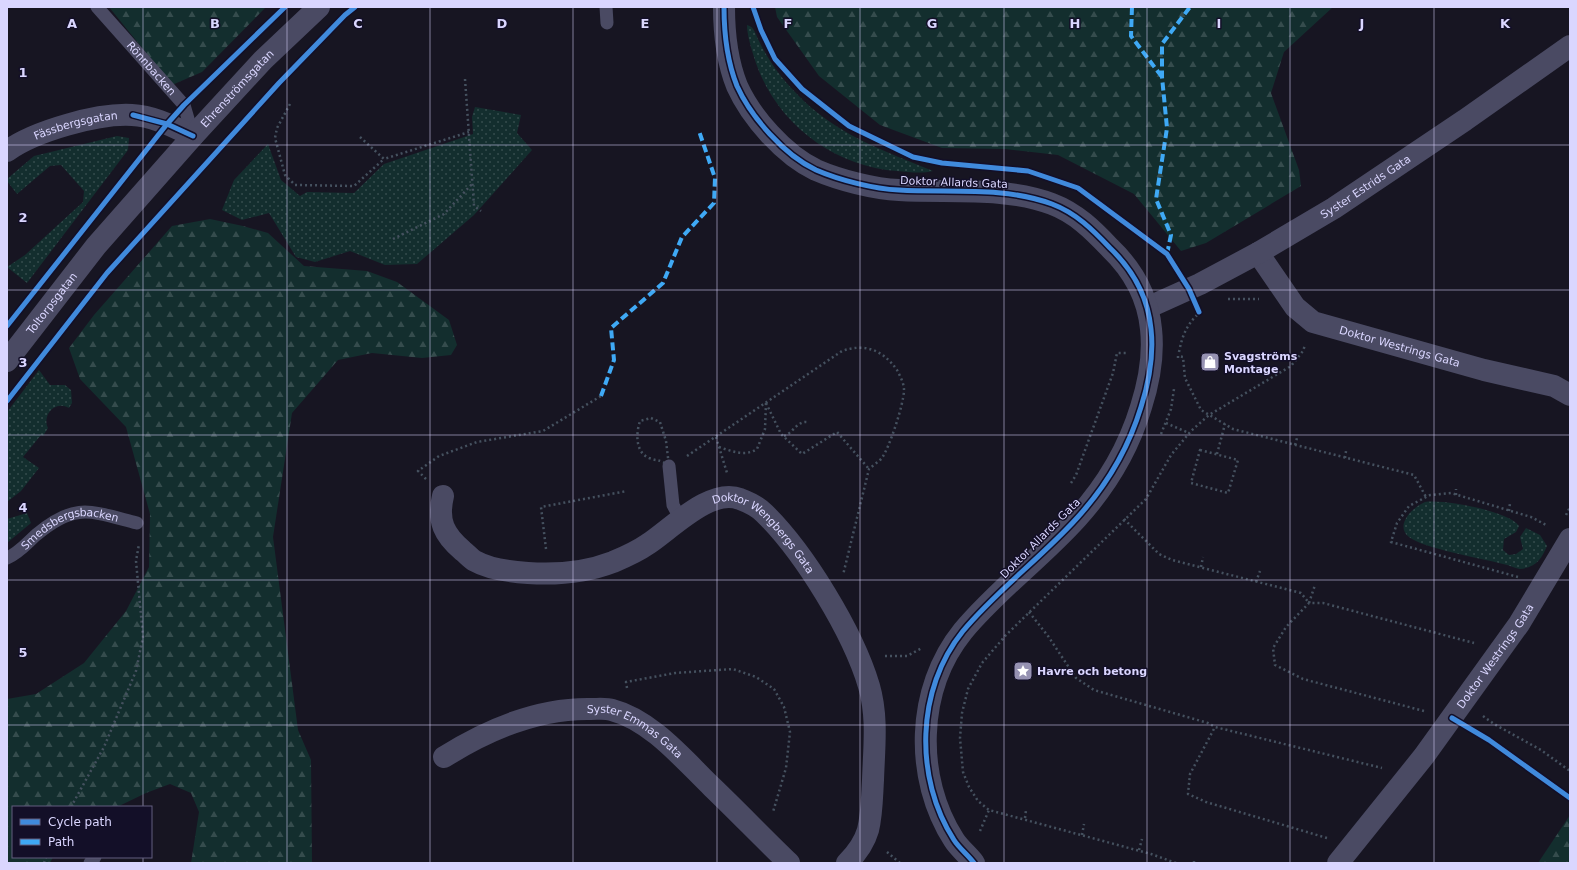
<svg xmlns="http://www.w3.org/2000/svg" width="1577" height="870" font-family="'DejaVu Sans',sans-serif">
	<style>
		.grass { fill: url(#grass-dots) }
		.forest { fill: url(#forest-firs) }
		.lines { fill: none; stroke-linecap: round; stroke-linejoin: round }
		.path { stroke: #45515f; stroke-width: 2.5; stroke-dasharray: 2 3; stroke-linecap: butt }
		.service { stroke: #4a4a63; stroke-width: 13 }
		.minor { stroke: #4a4a63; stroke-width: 22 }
		.tertiary { stroke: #4a4a63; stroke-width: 22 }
		.quiet { stroke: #3fa9f5; stroke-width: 4; stroke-dasharray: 8 4; stroke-linecap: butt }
		.cycleway-casing { stroke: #130f28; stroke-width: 8 }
		.cycleway { stroke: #408adc; stroke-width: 5 }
		.grid { fill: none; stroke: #dad6ff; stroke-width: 1; stroke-opacity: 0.55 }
		.labels { text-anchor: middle; stroke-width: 3; stroke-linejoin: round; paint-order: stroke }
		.street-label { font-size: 11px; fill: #dad6ff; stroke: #130f28 }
		.poi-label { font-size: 11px; font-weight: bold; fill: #dad6ff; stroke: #130f28; text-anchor: start }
		.grid-label { font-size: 13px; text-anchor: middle; font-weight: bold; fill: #dad6ff; stroke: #130f28; stroke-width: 3; stroke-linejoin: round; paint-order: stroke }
	</style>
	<defs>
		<pattern id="grass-dots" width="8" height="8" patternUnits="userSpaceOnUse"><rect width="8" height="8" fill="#132e2e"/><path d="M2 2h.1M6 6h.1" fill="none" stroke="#354c4d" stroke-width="1.8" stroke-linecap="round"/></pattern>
		<pattern id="forest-firs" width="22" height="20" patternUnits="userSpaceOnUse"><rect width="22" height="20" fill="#132e2e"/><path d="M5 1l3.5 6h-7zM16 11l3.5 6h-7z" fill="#354c4d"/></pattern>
	</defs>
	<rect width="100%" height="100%" fill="#171522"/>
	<g class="grass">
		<path d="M 747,25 C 755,27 755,34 759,41 C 768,60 781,78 796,93 C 833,133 884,151 933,171 C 922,174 908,172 897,171 C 831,166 773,120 754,57 C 751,47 747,35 747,25 Z"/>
		<polygon points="475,107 521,115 517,133 532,150 474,215 417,264 385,265 350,251 315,262 296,257 269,213 242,220 222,210 234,180 268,144 281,180 300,196 307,192 354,193 384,164 473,134 472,117"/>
		<polygon points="117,136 129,138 128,150 27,283 7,267 25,255 83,202 84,191 61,165 50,166 17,194 7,181 7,179 34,156"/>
		<path d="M 39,370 L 50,385 L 65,385 L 71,390 L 72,403 L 69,408 C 55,400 42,415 48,428 L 43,436 L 41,435 L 23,457 L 39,468 L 21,491 L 7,502 L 7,412 Z"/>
		<path d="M 1425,502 C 1443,499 1509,511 1519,526 L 1516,532 L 1504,539 L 1503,550 L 1509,555 L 1516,554 L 1523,549 L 1520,537 L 1526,528 L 1540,535 L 1547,546 C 1541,560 1536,567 1520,569 C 1514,568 1509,565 1503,564 C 1484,559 1422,548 1409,537 C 1394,525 1413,507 1425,502 Z"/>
		<polygon points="27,513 31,523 7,543 7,519"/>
	</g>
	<g class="forest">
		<polygon points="109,7 266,7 202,72 172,85"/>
		<polygon points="775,7 1333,7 1284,52 1271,93 1299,170 1301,186 1206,243 1181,251 1134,194 1058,155 1005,149 942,148 880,125 819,76 777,17"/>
		<polygon points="210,219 243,226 268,233 304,266 367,271 397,282 449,320 457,345 451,355 422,358 372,353 338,360 292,413 273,537 298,730 311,760 312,863 191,863 199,812 191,793 170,784 146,793 117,807 13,807 13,857 53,857 50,863 7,863 7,699 36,694 84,663 126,611 149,567 150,514 126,427 80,379 69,348 94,315 172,226"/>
		<polygon points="1570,815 1570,863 1538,863"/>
	</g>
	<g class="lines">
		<g class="path">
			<polyline points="465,79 474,206 481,211"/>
			<polyline points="290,104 277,128 275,138 285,175 295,185 354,186 384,159"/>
			<polyline points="360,137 384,159 469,132"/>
			<polyline points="393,239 444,214 472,184"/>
			<polyline points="1228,299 1259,299"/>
			<path d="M 1179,352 C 1182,337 1186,326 1197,315"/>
			<polyline points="1178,358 1178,356 1183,357 1185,378 1201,410 1233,429 1414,475 1426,497"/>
			<polyline points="766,403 781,434 802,454 837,432 869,469"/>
			<path d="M 651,418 L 660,422 L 666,441 L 669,466 C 658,458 659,462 649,458 C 635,452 636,433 640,421 Z"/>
			<polyline points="1166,423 1189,433"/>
			<polyline points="1161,434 1171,409 1174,389"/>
			<path d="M 784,436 C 793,433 797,421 807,422"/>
			<polyline points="716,437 727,473"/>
			<polyline points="1295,445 1297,438"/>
			<path d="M 719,447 C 731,451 745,457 757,449 L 765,429 L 766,403"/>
			<polygon points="1200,450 1238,460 1228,493 1191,483"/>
			<polyline points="1217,454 1225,424"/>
			<path d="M 687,456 L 842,351 C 865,343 883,350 897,370 C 900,376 904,383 904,390 C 904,403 889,450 881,459 C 877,463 872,466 869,469 L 843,575"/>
			<polyline points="1345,458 1346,451"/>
			<polyline points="426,479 418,471 439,456 477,442 543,431 601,396"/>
			<polyline points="1071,483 1076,475 1113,373 1117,353 1127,353"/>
			<polyline points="1456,495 1456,489"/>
			<polyline points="1509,511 1510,503"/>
			<polyline points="1566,515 1570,507"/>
			<polyline points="1124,519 1159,554 1172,560 1301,593 1309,603"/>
			<polyline points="546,549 541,507 627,491"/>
			<polyline points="1201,567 1203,557"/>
			<polyline points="1518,577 1391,542 1397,523 1409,506 1430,495 1451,493 1531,517 1548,526"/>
			<polyline points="1256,582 1260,571"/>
			<polyline points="1309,603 1315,585"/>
			<polyline points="1029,612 1048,636 1076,678 1094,690 1208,723 1215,727"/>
			<polyline points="885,656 907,656 922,648"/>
			<polyline points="627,688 626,682 675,673 733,669 756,677 774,689 784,707 790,732 786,768 773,812"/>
			<polyline points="1424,711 1303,679 1275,665 1273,648 1286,627 1309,603 1323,603 1474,643"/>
			<polyline points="1483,716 1494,724 1541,750 1570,771"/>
			<polyline points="71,807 104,747 136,671 143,637 136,561 139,544"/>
			<polyline points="1025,818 1026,810"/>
			<polyline points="980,831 989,810"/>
			<polyline points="1082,835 1084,824"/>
			<polyline points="1327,838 1206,802 1188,794 1190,774 1215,727 1382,768"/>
			<polyline points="1139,850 1142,839"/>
			<polyline points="887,852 900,863"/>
			<polyline points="44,863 46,857"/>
			<polyline points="1176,863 1151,854 989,810 978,801 969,787 963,772 960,738 962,713 968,689 982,663 1006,635 1146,499 1171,455 1191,431 1209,415 1291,366 1303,351 1305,345"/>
			<polyline points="1194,863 1194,859"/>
		</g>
		<g class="service">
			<path id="s1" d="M 97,7 L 184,105 L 193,136"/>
			<polyline points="606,7 607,23"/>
			<polyline points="669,466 673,505 681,520"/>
			<path id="s2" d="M 7,558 C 19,553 26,544 36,535 C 75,502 90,511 137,523"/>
			<polyline points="90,863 95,857"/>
		</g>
		<g class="minor">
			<path id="s3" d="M 7,151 C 35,131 98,113 132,115 C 154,116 174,127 193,136"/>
			<path id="s4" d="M 1258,253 L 1295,307 L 1313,322 L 1484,370 L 1554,386 L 1570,395"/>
			<path id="s5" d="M 1149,307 L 1200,284 L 1258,253 L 1334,208 L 1465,120 L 1570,46"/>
			<path id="s6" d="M 443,496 C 437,521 444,535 463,551 C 467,554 471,559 475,561 C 489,569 513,572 528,573 C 557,575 587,572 613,562 C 625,557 638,551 648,544 C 671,529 711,487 740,499 C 748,502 758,507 764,513 C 804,552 853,632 869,686 C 878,717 874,748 873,780 C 872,796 872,814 868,830 C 864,844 856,854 847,863"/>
			<path id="s7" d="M 444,757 C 487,730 539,708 591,709 C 598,709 606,708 612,710 C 651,720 684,760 712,787 C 738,812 763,838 789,863"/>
			<path id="s8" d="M 1338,863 L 1424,756 L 1519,624 L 1570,539"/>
		</g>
		<g class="tertiary">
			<path d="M 724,7 C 724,34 727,61 737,86 C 751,117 784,155 816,170 C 839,180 874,189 899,190 C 950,193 1003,186 1052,204 C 1076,213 1093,230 1110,248 C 1133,270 1148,298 1151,329 C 1154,356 1149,382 1141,407 C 1128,450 1107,485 1077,518 C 1041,558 997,590 963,631 C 916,689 914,778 954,840 C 959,848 968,855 974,863"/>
			<path id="s9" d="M 7,361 L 96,246 L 193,136 L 263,60 L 319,7"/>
		</g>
		<g class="quiet">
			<polyline points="1132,7 1131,36 1162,77"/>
			<polyline points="1167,254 1171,235 1156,199 1167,128 1162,77 1162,44 1190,7"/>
			<polyline points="601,396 614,360 611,328 663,283 682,237 714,203 715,178 699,131"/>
		</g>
		<defs>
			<g id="cycleway">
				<path d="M 724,7 C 724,34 727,61 737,86 C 751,117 784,155 816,170 C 839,180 874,189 899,190 C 950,193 1003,186 1052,204 C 1076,213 1093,230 1110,248 C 1133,270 1148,298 1151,329 C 1154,356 1149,382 1141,407 C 1128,450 1107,485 1077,518 C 1041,558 997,590 963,631 C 916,689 914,778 954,840 C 959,848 968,855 974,863"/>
				<polyline points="753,7 761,30 775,59 802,89 849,126 913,157 942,163 1028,171 1078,188 1167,254 1189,289 1199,312"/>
				<polyline points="133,115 167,124 193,136"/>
				<polyline points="7,326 167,124 184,105 285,7"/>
				<polyline points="7,401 107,273 279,83 345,15 355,7"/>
				<polyline points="1452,718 1489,740 1570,798"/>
			</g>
		</defs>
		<use href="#cycleway" class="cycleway-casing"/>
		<use href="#cycleway" class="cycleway"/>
	</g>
	<path class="grid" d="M 143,7 L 143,807M 287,7 L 287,863M 430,7 L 430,863M 573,7 L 573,863M 717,7 L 717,863M 860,7 L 860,863M 1004,7 L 1004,863M 1147,7 L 1147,863M 1290,7 L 1290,863M 1434,7 L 1434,863M 7,145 L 1570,145M 7,290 L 1570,290M 7,435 L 1570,435M 7,580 L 1570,580M 7,725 L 1570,725M 143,857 L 143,863"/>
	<defs>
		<symbol id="shop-square" viewBox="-11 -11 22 22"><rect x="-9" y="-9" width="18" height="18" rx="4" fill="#9692b2" stroke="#130f28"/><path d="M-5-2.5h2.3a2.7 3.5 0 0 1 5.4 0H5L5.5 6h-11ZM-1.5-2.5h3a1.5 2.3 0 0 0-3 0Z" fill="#fff"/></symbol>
		<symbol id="sight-square" viewBox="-11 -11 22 22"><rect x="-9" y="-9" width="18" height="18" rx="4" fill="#9692b2" stroke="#130f28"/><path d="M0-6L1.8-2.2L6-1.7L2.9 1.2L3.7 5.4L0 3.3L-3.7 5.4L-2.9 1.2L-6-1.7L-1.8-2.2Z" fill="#fff"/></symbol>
	</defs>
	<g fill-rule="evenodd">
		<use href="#shop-square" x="1199" y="351" width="22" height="22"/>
		<use href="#sight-square" x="1012" y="660" width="22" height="22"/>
	</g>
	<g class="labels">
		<g class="street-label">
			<text dy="4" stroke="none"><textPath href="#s1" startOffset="82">Rönnbacken</textPath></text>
			<text dy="4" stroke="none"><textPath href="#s9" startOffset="357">Ehrenströmsgatan</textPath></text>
			<text dy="4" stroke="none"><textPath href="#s3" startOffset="74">Fässbergsgatan</textPath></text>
			<text transform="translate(954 182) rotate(2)" y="4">Doktor Allards Gata</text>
			<text dy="4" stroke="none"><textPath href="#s5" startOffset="248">Syster Estrids Gata</textPath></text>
			<text dy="4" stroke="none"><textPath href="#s9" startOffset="73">Toltorpsgatan</textPath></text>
			<text dy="4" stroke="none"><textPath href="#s4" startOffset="179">Doktor Westrings Gata</textPath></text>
			<text dy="4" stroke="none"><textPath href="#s2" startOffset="73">Smedsbergsbacken</textPath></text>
			<text transform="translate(1040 538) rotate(-45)" y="4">Doktor Allards Gata</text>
			<text dy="4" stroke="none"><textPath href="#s6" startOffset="403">Doktor Wengbergs Gata</textPath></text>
			<text dy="4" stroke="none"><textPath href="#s8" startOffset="260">Doktor Westrings Gata</textPath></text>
			<text dy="4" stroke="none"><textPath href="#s7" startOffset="207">Syster Emmas Gata</textPath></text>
		</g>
		<g class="poi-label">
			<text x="1224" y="360">Svagströms<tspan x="1224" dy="13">Montage</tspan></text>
			<text x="1037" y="675">Havre och betong</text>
		</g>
	</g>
	<g class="grid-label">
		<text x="72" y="28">A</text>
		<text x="215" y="28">B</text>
		<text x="358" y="28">C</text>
		<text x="502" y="28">D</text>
		<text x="645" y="28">E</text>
		<text x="788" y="28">F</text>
		<text x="932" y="28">G</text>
		<text x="1075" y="28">H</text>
		<text x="1219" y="28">I</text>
		<text x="1362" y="28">J</text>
		<text x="1505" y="28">K</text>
		<text x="23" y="77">1</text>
		<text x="23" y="222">2</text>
		<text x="23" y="367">3</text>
		<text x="23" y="512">4</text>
		<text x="23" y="657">5</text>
	</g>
	<rect width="1577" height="870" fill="none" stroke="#dad6ff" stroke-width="16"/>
	<rect x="12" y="806" width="140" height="52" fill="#130f28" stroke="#635f7e"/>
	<rect x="20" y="819" width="20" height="6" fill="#408adc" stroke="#635f7e"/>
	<text x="48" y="826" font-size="12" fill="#dad6ff">Cycle path</text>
	<rect x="20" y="839" width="20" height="6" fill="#3fa9f5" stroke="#635f7e"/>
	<text x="48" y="846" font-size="12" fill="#dad6ff">Path</text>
</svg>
